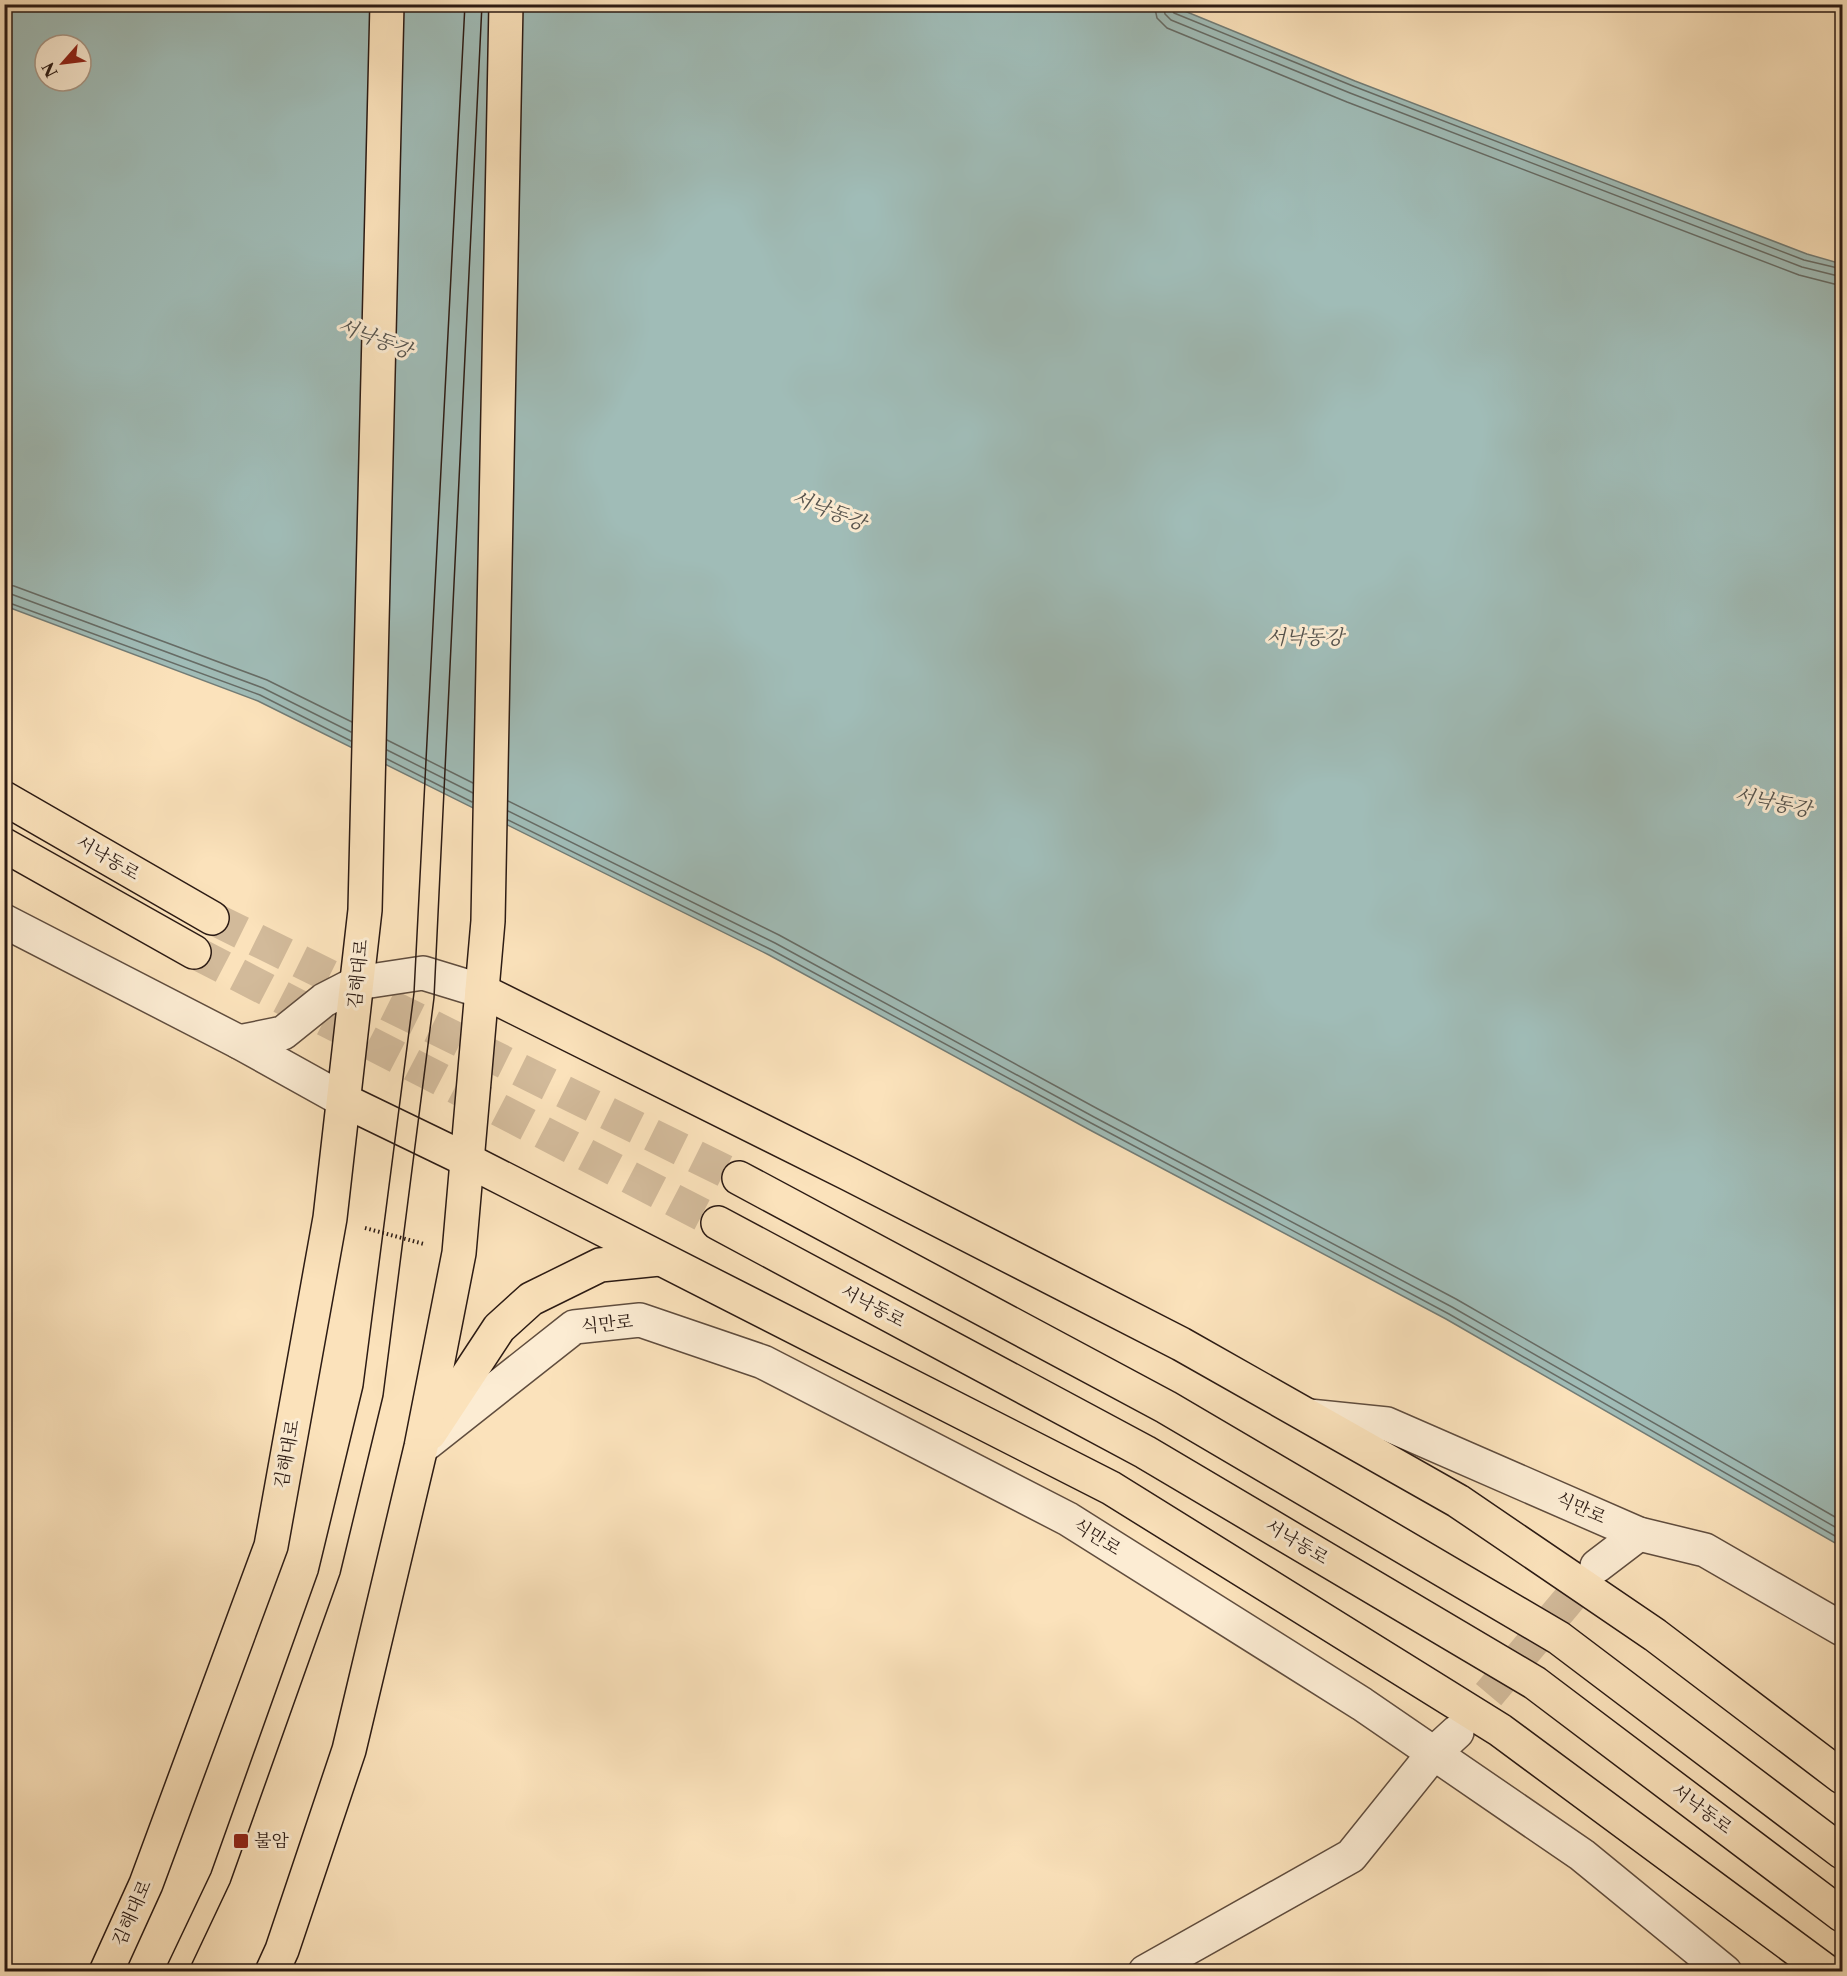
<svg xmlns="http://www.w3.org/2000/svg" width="1847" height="1976" font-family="'Libre Caslon Text','Noto Serif KR',serif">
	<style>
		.water { fill: #a0bcb7; stroke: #727c76; stroke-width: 1.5; fill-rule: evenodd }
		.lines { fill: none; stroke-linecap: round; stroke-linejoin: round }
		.shore { stroke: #666c66; stroke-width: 1.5 }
		.minor-tunnel { stroke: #d2ba9a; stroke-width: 33; stroke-dasharray: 33 16; stroke-linecap: butt }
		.highway-tunnel { stroke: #d2ba9a; stroke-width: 33; stroke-dasharray: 33 16; stroke-linecap: butt }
		.minor-casing { stroke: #604d3e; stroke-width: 36 }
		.major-casing { stroke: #2c1b14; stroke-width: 36 }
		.highway-casing { stroke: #2c1b14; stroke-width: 36 }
		.path { stroke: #2c1b14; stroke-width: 4; stroke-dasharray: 1.5 3; stroke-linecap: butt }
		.minor { stroke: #fcecd3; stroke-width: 33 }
		.major { stroke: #fbe2bb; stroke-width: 33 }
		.highway { stroke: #fbe2bb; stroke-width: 33 }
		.tram { stroke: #2c1b14; stroke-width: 1.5 }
		.poi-dot { fill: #8f2418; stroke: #fcecd3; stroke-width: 2 }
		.labels { text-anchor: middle; stroke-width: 6; stroke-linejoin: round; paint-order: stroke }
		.street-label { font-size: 18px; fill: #2c1b14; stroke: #fcecd3 }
		.poi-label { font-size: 18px; fill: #2c1b14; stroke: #fcecd3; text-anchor: start }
		.water-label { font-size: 20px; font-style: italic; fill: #55534d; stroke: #fcecd3 }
	</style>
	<rect width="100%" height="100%" fill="#fbe2bb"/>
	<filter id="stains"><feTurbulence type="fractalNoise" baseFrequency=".00333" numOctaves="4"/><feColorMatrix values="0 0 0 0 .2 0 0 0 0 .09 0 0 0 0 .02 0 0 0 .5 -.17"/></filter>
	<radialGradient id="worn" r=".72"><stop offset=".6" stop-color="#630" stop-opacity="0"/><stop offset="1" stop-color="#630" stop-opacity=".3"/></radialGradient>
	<path class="water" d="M 4,5 L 1170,5 L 1355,81 L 1807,254 L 1842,264 L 1842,1547 L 1446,1319 L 1088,1129 L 769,955 L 258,701 L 5,606 ZM 45,45 L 81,45 L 81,81 L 45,81 Z"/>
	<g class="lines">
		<g class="shore">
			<polyline points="1154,4 1157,18 1167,28 1347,102 1799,275 1842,286"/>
			<polyline points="1163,4 1165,14 1171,20 1350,93 1802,267 1842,277"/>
			<polyline points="1170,4 1171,9 1174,13 1353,86 1804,260 1842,269"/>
			<polyline points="4,584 14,586 267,680 352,722"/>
			<polyline points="4,593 11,594 263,688 351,732"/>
			<polyline points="4,601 260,695 351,741"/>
			<polyline points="387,740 473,783"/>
			<polyline points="387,750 473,793"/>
			<polyline points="387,759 472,802"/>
			<polyline points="508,801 779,935 1098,1109 1456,1299 1842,1521"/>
			<polyline points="508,811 775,943 1094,1117 1452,1307 1842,1531"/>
			<polyline points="508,820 772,950 1091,1123 1449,1314 1842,1540"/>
		</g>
		<polyline class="minor-tunnel" points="1457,1732 1597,1566"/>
		<g class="highway-tunnel">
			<polyline points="212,918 739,1178"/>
			<polyline points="194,952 718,1223"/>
		</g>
		<defs>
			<g id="minor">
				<polyline points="4,921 239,1042 345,1101"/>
				<polyline points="239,1042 283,1033 324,1000 357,983 423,973 482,991"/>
				<polyline points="1309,1416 1387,1424 1639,1534 1705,1550 1842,1629"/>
				<polyline points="427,1443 574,1327 640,1320 763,1362 1068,1519 1362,1704 1582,1855 1725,1972"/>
				<polyline points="1597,1566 1639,1534"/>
				<polyline points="1145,1972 1351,1856 1433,1754 1457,1732"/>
			</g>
			<g id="major">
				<polyline points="430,1433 499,1328 531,1299 600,1265 659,1259"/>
				<polyline points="106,1972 146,1884 271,1546 330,1218 365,910 387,4"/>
				<polyline points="272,1972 282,1950 349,1750 421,1447 459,1253 488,921 506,4"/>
			</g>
			<g id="highway">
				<polyline points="4,798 212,918"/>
				<polyline points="4,845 194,952"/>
				<polyline points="482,991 849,1174 1181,1344 1458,1501 1655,1635 1842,1777"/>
				<polyline points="345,1101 467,1160 1111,1488 1500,1730 1827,1972"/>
				<polyline points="739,1178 1166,1407 1559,1638 1842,1852"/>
				<polyline points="718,1223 1145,1452 1535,1683 1842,1915"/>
			</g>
		</defs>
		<use href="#minor" class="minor-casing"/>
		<use href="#major" class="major-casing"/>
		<use href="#highway" class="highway-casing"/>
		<polyline class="path" points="365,1228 424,1244"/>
		<use href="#minor" class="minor"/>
		<use href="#major" class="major"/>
		<use href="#highway" class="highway"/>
		<g class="tram">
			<polyline points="164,1972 211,1873 318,1573 363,1387 414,993 465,4"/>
			<polyline points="188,1972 230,1883 340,1574 383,1396 434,998 482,4"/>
		</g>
	</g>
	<rect class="poi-dot" x="233" y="1833" width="16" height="16" rx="3"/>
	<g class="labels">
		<g class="street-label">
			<text transform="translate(108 858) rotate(30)" y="6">서낙동로</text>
			<text transform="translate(358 974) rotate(-84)" y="6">김해대로</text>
			<text transform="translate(873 1306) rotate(28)" y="6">서낙동로</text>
			<text transform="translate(607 1324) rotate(-6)" y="6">식만로</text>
			<text transform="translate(287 1454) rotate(-80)" y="6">김해대로</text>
			<text transform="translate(1581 1508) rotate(24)" y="6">식만로</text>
			<text transform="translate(1097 1537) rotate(32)" y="6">식만로</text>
			<text transform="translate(1297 1542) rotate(31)" y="6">서낙동로</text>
			<text transform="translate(1702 1809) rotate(37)" y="6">서낙동로</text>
			<text transform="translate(132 1913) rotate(-66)" y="6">김해대로</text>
		</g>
		<g class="poi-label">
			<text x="254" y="1847">불암</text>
		</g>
		<g class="water-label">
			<text transform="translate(375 338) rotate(21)" y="7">서낙동강</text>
			<text transform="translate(829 510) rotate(21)" y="7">서낙동강</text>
			<text x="1305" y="644">서낙동강</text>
			<text transform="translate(1773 802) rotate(12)" y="7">서낙동강</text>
		</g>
	</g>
	<rect width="1847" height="1976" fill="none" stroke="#fbe2bb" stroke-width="24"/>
	<rect x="6" y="6" width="1835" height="1964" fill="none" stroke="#2c1b14" stroke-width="3"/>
	<rect x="12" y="12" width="1823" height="1952" fill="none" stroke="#2c1b14" stroke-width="1.5"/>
	<g transform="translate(63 63) rotate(242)"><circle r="28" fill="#fcecd3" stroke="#a99887" stroke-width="1.5"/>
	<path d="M0-4.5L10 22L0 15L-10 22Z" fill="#8f2418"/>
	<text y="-9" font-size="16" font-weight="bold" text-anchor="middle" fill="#2c1b14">N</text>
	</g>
	<rect width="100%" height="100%" filter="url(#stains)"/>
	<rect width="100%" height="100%" fill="url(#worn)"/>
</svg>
